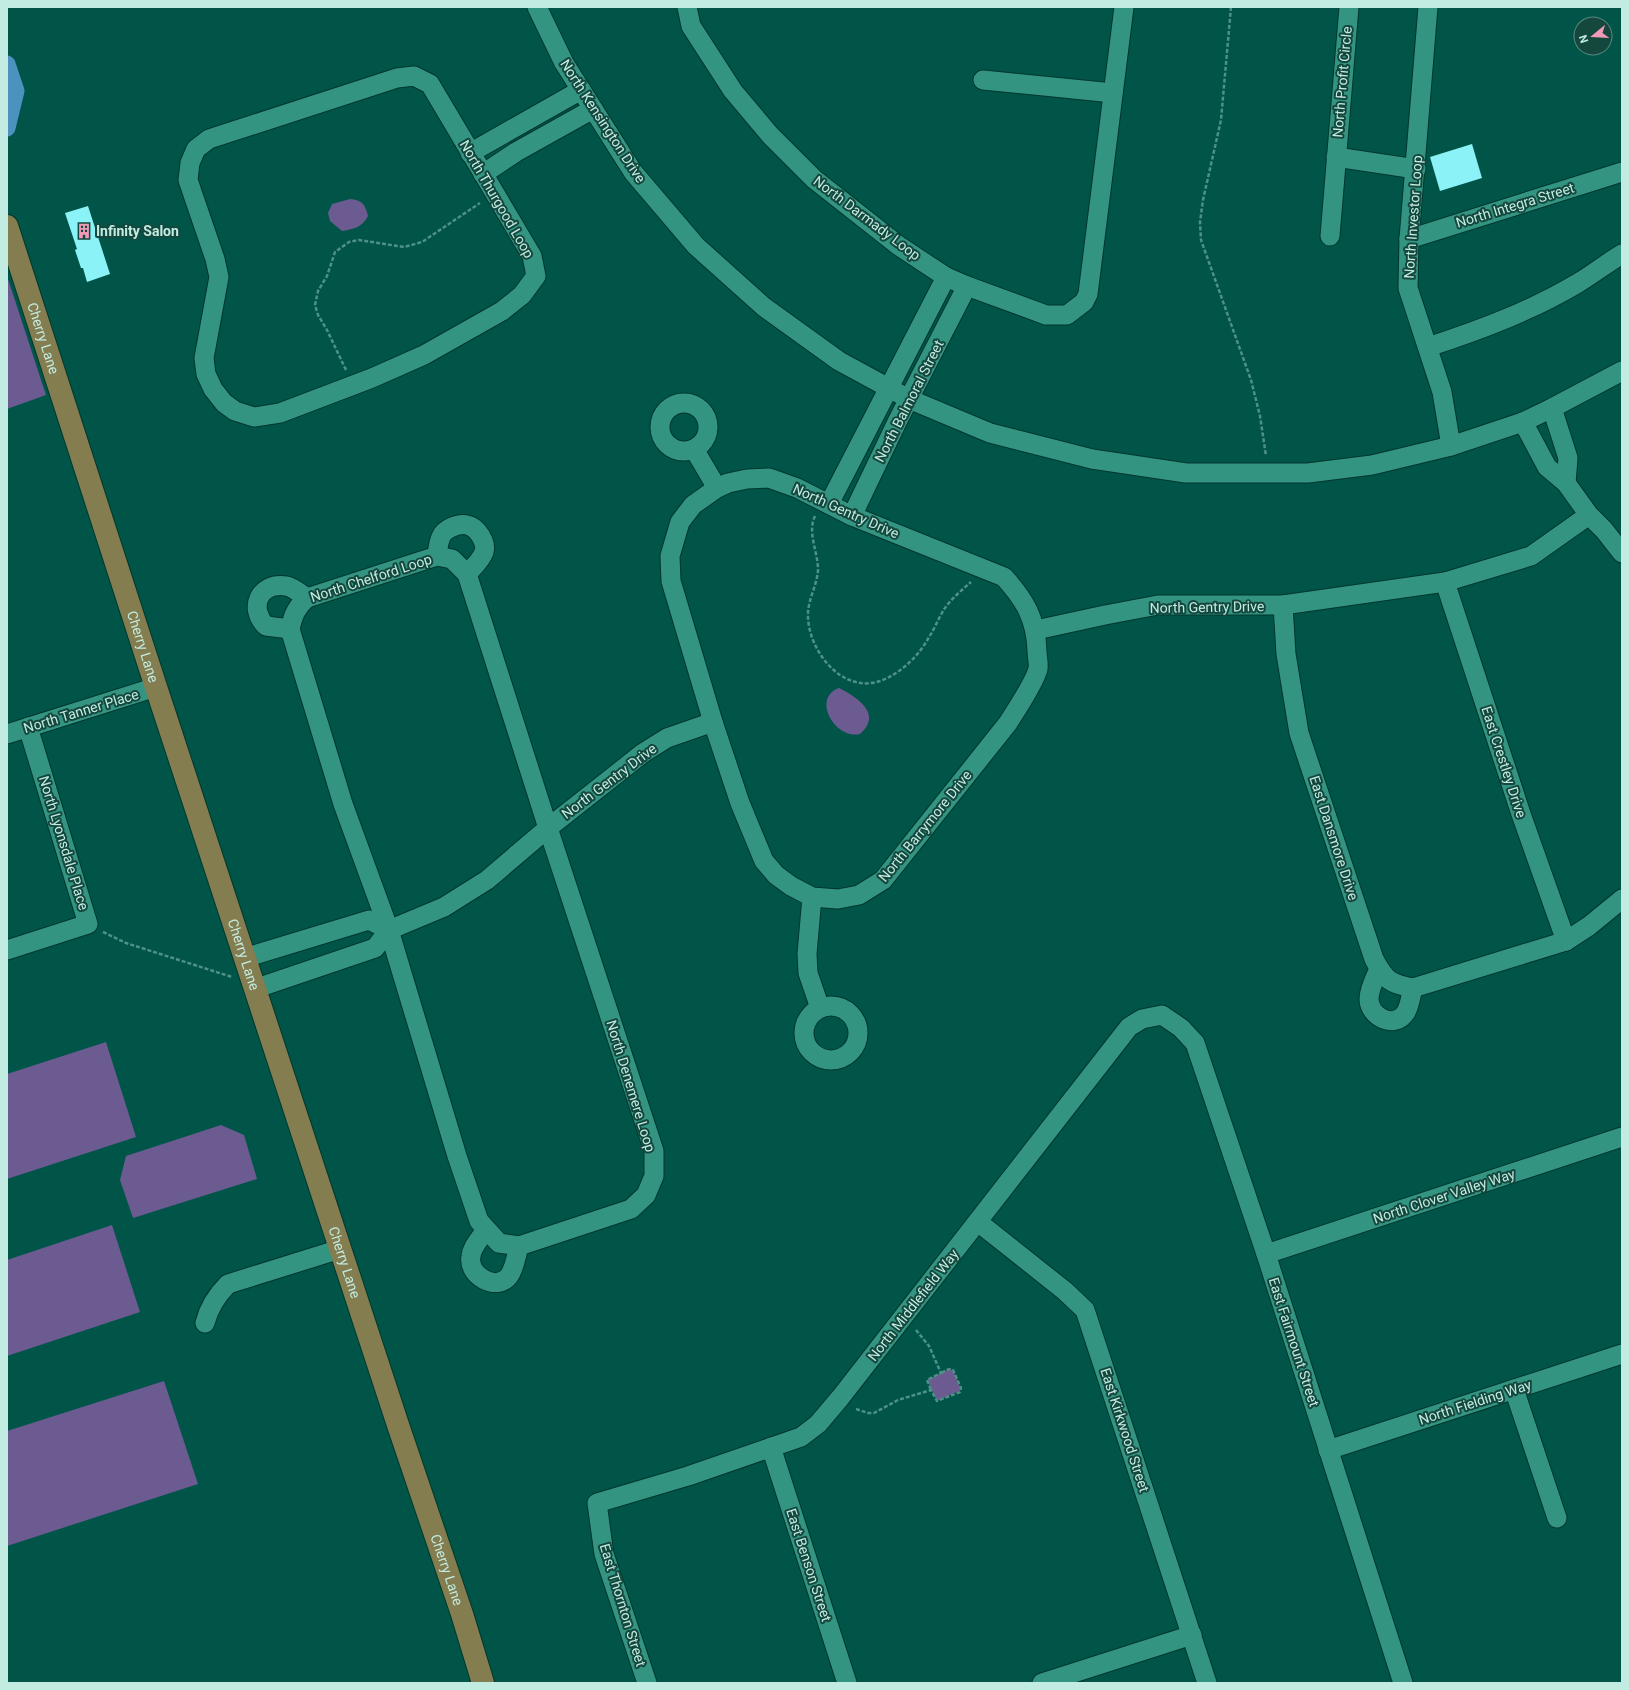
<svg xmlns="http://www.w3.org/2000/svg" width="1629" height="1690" font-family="Roboto,sans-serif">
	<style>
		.green { fill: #6c5b91 }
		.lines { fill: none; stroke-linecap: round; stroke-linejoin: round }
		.canal { stroke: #4b92be; stroke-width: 17 }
		.building { fill: #8bf3f7 }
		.minor-casing { stroke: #00372e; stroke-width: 21 }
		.major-casing { stroke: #00372e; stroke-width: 24 }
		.path { stroke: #4e9186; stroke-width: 2.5; stroke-dasharray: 4 2; stroke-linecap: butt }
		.minor { stroke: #349482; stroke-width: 19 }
		.major { stroke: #837d50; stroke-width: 22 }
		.labels { text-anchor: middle; stroke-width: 4; stroke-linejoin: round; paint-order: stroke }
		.street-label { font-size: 14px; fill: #c2ece2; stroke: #14473d }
		.poi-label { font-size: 14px; font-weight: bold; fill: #c2ece2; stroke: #14473d; text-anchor: start }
	</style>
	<rect width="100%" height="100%" fill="#005448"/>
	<g class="green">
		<path d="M 350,199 C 362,200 365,204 368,216 C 362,227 355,229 342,231 L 330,221 L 328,213 L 332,204 Z"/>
		<polygon points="7,276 46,395 7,409"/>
		<path d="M 839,688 C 857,697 883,714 860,734 C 835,740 811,698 839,688 Z"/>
		<polygon points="106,1042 136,1137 7,1179 7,1074"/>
		<polygon points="221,1125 244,1135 257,1179 133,1218 120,1180 126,1156"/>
		<polygon points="112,1225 140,1312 7,1356 7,1260"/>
		<polygon points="949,1369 953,1370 961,1390 937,1401 927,1380"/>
		<polygon points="164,1381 198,1484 7,1546 7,1431"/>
	</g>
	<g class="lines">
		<polyline class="canal" points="7,64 16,91 7,128"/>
	</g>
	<g class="building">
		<polygon points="1472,144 1482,178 1440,191 1430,157"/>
		<polygon points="88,206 110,274 87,282 83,268 81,268 75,250 77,249 65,213"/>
	</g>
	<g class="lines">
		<defs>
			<g id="minor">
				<polyline points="537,7 564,63 633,172 696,246 764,307 839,361 909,399 990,433 1092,459 1186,473 1308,473 1372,465 1451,446 1523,422 1552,408 1622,371"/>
				<polyline points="687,7 691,26 733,91 770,135 814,179 899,246 946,277 967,286 1046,315 1067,315 1084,302 1088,294 1124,7"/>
				<polyline points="1428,7 1409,239 1408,288 1442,392 1451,446"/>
				<polygon points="414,76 430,84 532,256 536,276 522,295 502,311 424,355 372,378 280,413 254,417 235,411 224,403 213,389 206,374 204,358 219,277 215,259 188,180 190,163 196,149 209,139 397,78"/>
				<polyline points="983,80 1113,93"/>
				<polyline points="470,153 581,90"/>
				<polyline points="1336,157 1416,169"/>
				<polyline points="483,174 516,152 593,109"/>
				<polyline points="1330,236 1349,7"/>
				<polyline points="1409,239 1622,172"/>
				<path d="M 1428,347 C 1480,330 1531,311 1578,283 C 1593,274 1607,263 1622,254"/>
				<circle cx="684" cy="427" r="24"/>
				<polyline points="1552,408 1568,458 1566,483"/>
				<polyline points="1523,422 1547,467 1566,483 1589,515 1604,530 1622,553"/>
				<polyline points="694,449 717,488"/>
				<path d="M 769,478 L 797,488 L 852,516 L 1004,577 C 1025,600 1036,619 1037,651 C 1037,656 1039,664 1038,669 C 1034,684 1016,710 1008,723 L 883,880 L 859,895 L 838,899 L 812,897 L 791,886 L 776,875 L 764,861 L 740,803 L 713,722 L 671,581 L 670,556 L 680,522 L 693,505 L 717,488 L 728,483 L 747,479 Z"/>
				<polyline points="829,504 946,277"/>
				<polyline points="852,516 898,420 967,286"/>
				<path d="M 437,556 L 452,559 L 467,574 L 548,828 L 654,1151 L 654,1176 L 646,1195 L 631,1209 L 519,1246 L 499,1243 L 479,1221 L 457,1156 L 389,930 L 343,804 L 290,629 C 293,616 296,607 307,598 Z"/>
				<path d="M 437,556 C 438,550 438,543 441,537 C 444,529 458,523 467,525 C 477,527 487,542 484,552 C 481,561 472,568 467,574"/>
				<polyline points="1445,582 1521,814 1566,941"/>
				<path d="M 1283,605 L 1286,654 L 1299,733 L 1374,959 C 1385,980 1390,984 1413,988 L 1566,941 L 1589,926 L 1622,899"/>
				<path d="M 290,629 L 266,626 C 248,608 259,582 286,586 C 293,587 301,594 307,598"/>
				<polyline points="1036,630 1105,615 1158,605 1283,605 1445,582 1531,556 1589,515"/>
				<polyline points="7,734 156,687"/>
				<polyline points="812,897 807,954 808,973 820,1008"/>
				<polyline points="7,950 88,924 28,727"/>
				<polyline points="244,958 369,920 389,930"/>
				<path d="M 1379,969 C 1375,978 1369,989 1369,999 C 1369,1017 1395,1030 1406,1012 C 1410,1005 1411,995 1413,988"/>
				<polyline points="254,989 375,948 389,930 444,907 487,880 548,828 643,753 667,738 713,722"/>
				<circle cx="831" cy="1033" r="27"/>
				<polyline points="978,1222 1065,1291 1085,1310 1207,1683"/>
				<path d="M 486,1229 C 481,1238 472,1246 471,1256 C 467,1276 497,1292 509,1276 C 515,1268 516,1256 519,1246"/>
				<polyline points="1266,1254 1622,1137"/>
				<path d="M 205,1323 C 209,1307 216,1296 228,1284 L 340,1249"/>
				<polyline points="1514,1389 1557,1518"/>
				<polyline points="771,1447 847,1683"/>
				<polyline points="1328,1450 1622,1354"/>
				<polyline points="647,1683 604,1554 597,1503 688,1476 801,1437 818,1424 840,1398 1129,1027 1142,1019 1162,1015 1181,1028 1195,1043 1266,1254 1403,1683"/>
				<polyline points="1042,1683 1192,1635"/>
			</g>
			<g id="major">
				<path id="s1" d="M 7,226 L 156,687 L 398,1425 L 462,1614 L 483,1683"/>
			</g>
		</defs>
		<use href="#minor" class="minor-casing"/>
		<use href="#major" class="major-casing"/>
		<g class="path">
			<polyline points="1231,7 1221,120 1203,200 1200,222 1201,240 1251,380 1260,416 1266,456"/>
			<polyline points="346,370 327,330 318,315 315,305 318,291 327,276 335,252 349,242 359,240 404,247 422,242 480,203"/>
			<path d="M 815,516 C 807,532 818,552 818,570 C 817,586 807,601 808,617 C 809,651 842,694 880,681 C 900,674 919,656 929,637 C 935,628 939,617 945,608 C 952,598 962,590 971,582"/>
			<polyline points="103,932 126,943 232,977"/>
			<polyline points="916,1330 929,1346 941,1373 927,1380 931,1390"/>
			<polyline points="856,1409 868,1413 874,1413 898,1400 931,1390 937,1401 960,1392 961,1388 953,1370 949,1369 941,1373"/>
		</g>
		<use href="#minor" class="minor"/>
		<use href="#major" class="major"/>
	</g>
	<defs>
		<symbol id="building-bare" viewBox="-9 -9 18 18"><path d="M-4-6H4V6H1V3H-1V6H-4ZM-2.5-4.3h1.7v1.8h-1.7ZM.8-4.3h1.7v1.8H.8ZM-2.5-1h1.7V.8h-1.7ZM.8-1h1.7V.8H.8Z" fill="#f09ab7" stroke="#14473d" stroke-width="2.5" paint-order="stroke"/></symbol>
	</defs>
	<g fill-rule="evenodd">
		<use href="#building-bare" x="73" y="220" width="22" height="22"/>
	</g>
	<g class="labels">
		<g class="street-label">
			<text transform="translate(1342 82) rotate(-85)" y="5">North Profit Circle</text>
			<text transform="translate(603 121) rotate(57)" y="5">North Kensington Drive</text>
			<text transform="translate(497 199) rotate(60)" y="5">North Thurgood Loop</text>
			<text transform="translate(1515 205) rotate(-17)" y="5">North Integra Street</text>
			<text transform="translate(1413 217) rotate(-86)" y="5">North Investor Loop</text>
			<text transform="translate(867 218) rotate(37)" y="5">North Darmady Loop</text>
			<text dy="5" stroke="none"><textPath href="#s1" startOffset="118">Cherry Lane</textPath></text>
			<text transform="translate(909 401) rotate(-63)" y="5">North Balmoral Street</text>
			<text transform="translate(846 511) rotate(24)" y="5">North Gentry Drive</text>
			<text transform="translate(371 578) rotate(-18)" y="5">North Chelford Loop</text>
			<text transform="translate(1207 607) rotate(-1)" y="5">North Gentry Drive</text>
			<text dy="5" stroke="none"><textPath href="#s1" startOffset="442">Cherry Lane</textPath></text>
			<text transform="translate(81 711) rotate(-17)" y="5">North Tanner Place</text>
			<text transform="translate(1504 762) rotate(72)" y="5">East Crestley Drive</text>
			<text transform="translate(609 781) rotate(-37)" y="5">North Gentry Drive</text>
			<text transform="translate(925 826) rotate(-51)" y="5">North Barrymore Drive</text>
			<text transform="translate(1334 838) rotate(72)" y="5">East Dansmore Drive</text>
			<text transform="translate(64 843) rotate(73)" y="5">North Lyonsdale Place</text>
			<text dy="5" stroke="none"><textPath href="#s1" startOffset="766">Cherry Lane</textPath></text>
			<text transform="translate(631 1086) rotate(73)" y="5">North Denemere Loop</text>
			<text transform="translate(1444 1196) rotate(-18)" y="5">North Clover Valley Way</text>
			<text dy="5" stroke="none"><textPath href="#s1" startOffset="1090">Cherry Lane</textPath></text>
			<text transform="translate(913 1305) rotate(-52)" y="5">North Middlefield Way</text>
			<text transform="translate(1294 1342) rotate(72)" y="5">East Fairmount Street</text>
			<text transform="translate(1475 1402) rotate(-18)" y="5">North Fielding Way</text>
			<text transform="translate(1125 1430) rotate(72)" y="5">East Kirkwood Street</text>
			<text transform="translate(809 1565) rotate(72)" y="5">East Benson Street</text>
			<text dy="5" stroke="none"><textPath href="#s1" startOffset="1414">Cherry Lane</textPath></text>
			<text transform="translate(623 1605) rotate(73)" y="5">East Thornton Street</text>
		</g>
		<g class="poi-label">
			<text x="96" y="236">Infinity Salon</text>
		</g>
	</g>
	<rect width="1629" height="1690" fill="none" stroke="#c2ece2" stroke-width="16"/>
	<g transform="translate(1593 36) rotate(252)"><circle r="19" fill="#14473d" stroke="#5a897f"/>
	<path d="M0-3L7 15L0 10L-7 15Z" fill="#f09ab7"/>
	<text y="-6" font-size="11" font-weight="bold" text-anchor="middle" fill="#c2ece2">N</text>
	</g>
</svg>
